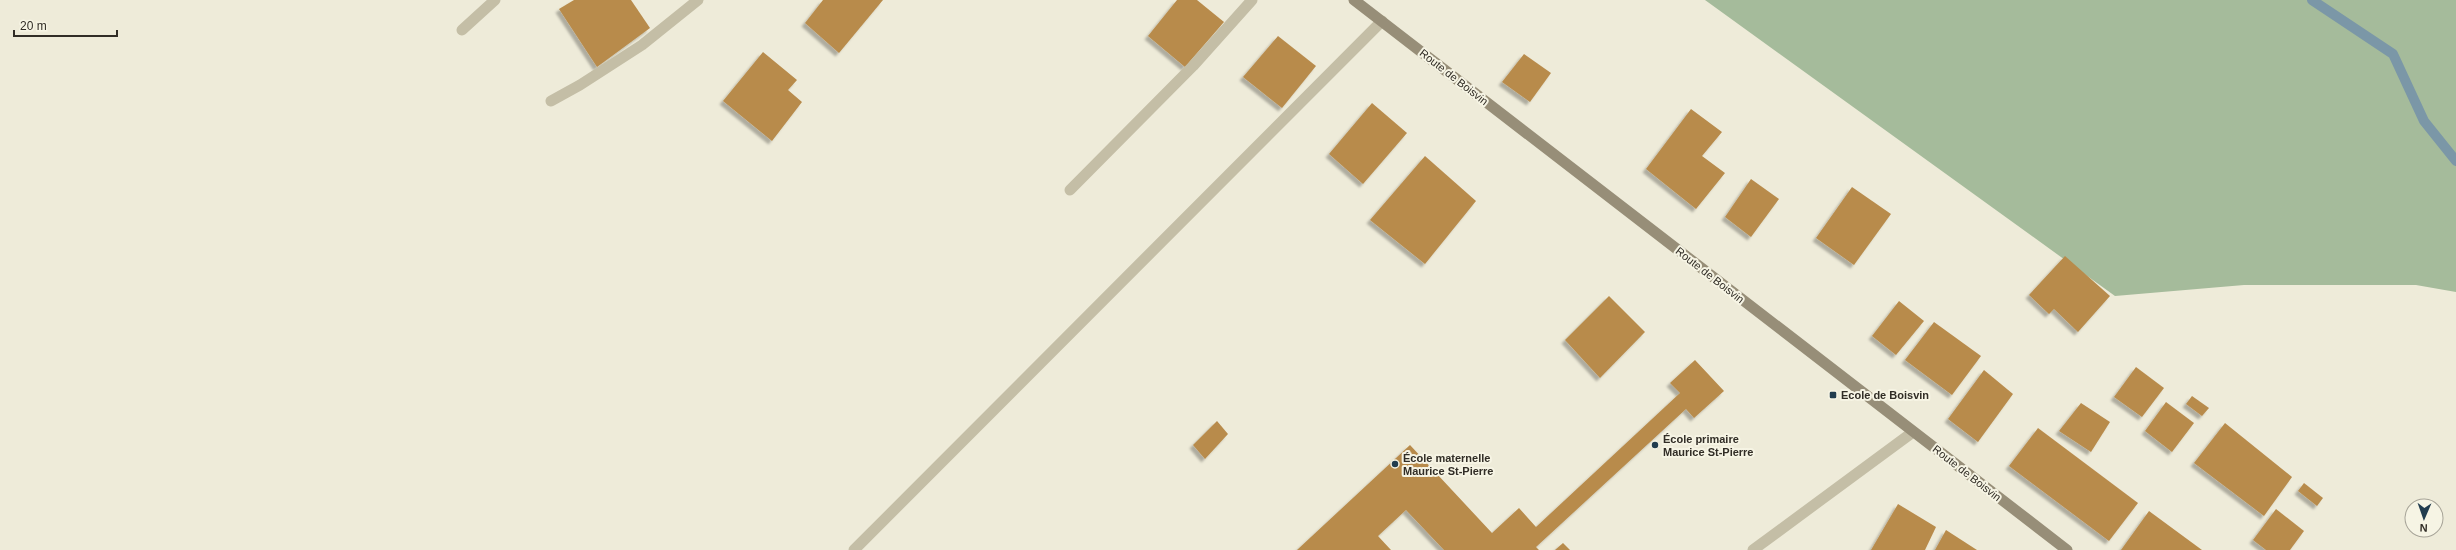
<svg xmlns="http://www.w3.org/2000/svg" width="2456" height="550" font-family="Arial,sans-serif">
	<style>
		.green { fill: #a5bb9b }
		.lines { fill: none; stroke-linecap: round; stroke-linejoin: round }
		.stream { stroke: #7b97a7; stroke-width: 10 }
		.building { fill: #b88b4c; filter: url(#shadow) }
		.service { stroke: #c4bea6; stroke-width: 11 }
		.minor { stroke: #c4bea6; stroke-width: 11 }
		.secondary { stroke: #978e78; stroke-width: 11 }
		.poi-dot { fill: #213c4e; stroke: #f6f4e4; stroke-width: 1.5 }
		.labels { text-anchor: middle; stroke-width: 4; stroke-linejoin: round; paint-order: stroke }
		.street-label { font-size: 11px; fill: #312d26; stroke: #f6f4e4 }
		.poi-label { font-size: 11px; font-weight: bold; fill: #312d26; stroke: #f6f4e4; text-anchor: start }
	</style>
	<defs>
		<filter id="shadow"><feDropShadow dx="-3.5" dy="3.5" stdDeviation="1" flood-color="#0004"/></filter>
	</defs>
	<rect width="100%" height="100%" fill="#eeebd9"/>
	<polygon class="green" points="1705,0 2456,0 2456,292 2416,285 2244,285 2115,296"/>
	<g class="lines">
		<polyline class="stream" points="2312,0 2393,54 2424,121 2456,161"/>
	</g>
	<g class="building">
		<polygon points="574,0 631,0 650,28 597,67 559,9"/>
		<polygon points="823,0 883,0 839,53 805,23"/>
		<polygon points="1177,0 1197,0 1224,22 1185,67 1148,36"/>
		<polygon points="1278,36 1316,66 1282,108 1243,77"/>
		<polygon points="763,52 797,80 788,90 802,102 772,141 723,101"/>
		<polygon points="1524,54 1551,73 1530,102 1502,82"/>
		<polygon points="1372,103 1407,133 1363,184 1329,154"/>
		<polygon points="1691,109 1722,132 1702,156 1725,173 1696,209 1646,169"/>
		<polygon points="1425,156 1476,201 1425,264 1370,220"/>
		<polygon points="1751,179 1779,199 1751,237 1725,217"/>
		<polygon points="1852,187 1891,214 1854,265 1816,238"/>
		<polygon points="2065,256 2110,296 2078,332 2054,309 2049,314 2029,295"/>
		<polygon points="1609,296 1645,332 1600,378 1565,340"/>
		<polygon points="1899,301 1924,321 1896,355 1872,336"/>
		<polygon points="1934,322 1981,356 1952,395 1905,360"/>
		<polygon points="1695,360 1724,391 1694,418 1686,409 1536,547 1539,550 1444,550 1406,510 1378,536 1391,550 1297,550 1410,445 1492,533 1519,508 1536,527 1680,393 1670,383"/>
		<polygon points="2136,367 2164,388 2142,417 2114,397"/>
		<polygon points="1984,370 2013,394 1978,442 1948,419"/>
		<polygon points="2192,396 2209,408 2202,416 2186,404"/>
		<polygon points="2166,402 2194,423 2172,452 2145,431"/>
		<polygon points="2081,403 2110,422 2091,452 2059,431"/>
		<polygon points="1217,421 1228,434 1205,459 1193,445"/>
		<polygon points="2225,423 2292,477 2264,516 2194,463"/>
		<polygon points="2038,428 2138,503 2109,541 2009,466"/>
		<polygon points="2304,483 2323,498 2317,506 2298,491"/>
		<polygon points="1898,504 1936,527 1925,550 1871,550"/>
		<polygon points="2276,509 2304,531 2290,550 2266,550 2253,540"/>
		<polygon points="2149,511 2202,550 2121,550"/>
		<polygon points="1946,530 1977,550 1935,550"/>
		<polygon points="1563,543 1570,550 1555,550"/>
	</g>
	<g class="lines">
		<g class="service">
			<polyline points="1070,190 1193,66 1252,0"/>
			<polyline points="854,550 1382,21"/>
		</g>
		<g class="minor">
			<polyline points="462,30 495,0"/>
			<polyline points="551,101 580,85 642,45 698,0"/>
			<polyline points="1753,550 1913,432"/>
		</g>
		<polyline class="secondary" points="1354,0 2067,550"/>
	</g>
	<g class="poi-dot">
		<rect x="1829" y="391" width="8" height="8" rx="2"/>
		<circle cx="1655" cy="445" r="4"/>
		<circle cx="1395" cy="464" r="4"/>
	</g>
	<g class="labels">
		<g class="street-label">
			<text transform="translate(1454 77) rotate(38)" y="4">Route de Boisvin</text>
			<text transform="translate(1710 275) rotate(38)" y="4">Route de Boisvin</text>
			<text transform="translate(1967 473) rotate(38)" y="4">Route de Boisvin</text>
		</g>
		<g class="poi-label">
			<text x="1841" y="399">Ecole de Boisvin</text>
			<text x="1663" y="443">École primaire<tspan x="1663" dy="13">Maurice St-Pierre</tspan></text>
			<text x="1403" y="462">École maternelle<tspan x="1403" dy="13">Maurice St-Pierre</tspan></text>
		</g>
	</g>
	<g transform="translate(2424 518) rotate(182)"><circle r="19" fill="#f6f4e4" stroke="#a7a498"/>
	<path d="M0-3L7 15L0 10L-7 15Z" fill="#213c4e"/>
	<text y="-6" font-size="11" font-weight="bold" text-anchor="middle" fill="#312d26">N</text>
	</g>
	<path d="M14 30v6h103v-6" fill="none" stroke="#312d26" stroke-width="2"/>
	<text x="20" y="30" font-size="12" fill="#312d26" stroke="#f6f4e4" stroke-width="3" paint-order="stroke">20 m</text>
</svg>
